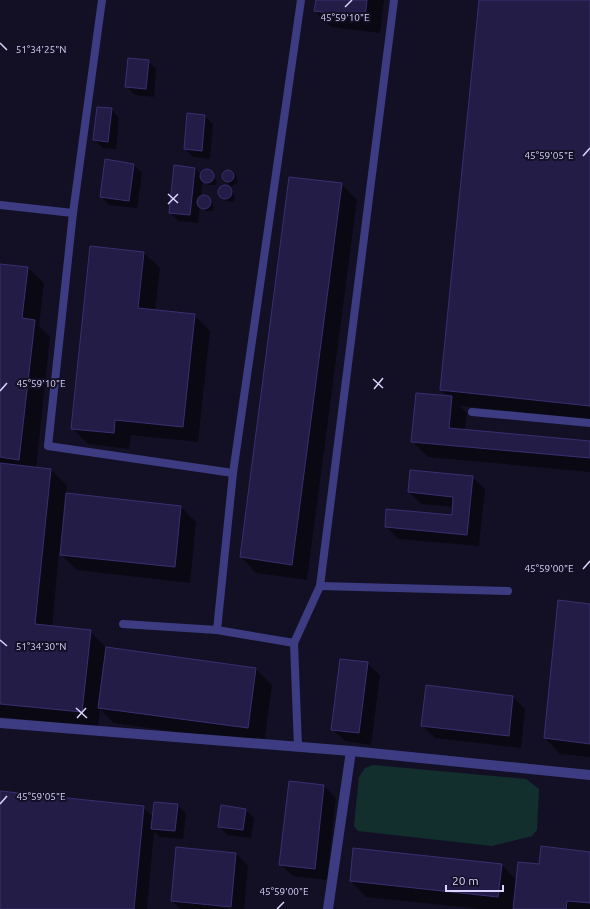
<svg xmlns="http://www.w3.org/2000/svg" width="590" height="909" font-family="Ubuntu,sans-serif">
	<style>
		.green { fill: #132f2d }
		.shadow { fill: #0007 }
		.building { fill: #231c46; stroke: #3a2f71 }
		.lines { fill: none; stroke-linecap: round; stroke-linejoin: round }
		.lane { stroke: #3d3c83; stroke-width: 8 }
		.street { stroke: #3d3c83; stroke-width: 10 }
		.ticks { fill: none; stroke: #d9d5fe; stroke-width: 1.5 }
		.ticks-label { font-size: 10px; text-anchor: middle; fill: #d9d5fe; stroke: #131025; stroke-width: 4; stroke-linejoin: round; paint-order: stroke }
	</style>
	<rect width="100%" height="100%" fill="#131025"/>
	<polygon class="green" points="373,765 526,779 539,789 537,830 532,836 492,846 358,831 354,826 359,777 365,768"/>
	<g class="shadow">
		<polygon points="317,0 384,0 380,33 331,27 315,11"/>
		<polygon points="480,0 590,0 590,419 460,406 467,413 465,430 590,442 590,472 428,457 412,441 448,397 441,390"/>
		<polygon points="148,61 156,69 154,97 135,95 126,86"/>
		<polygon points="111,109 119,118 116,149 103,148 94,140"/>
		<polygon points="204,116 213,124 210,159 193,157 185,149"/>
		<polygon points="134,165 142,173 137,208 109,205 101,196"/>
		<polygon points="195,168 201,175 203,171 210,172 214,176 217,183 215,185 208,185 203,180 201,197 208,197 212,201 214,208 212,211 205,211 200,205 198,223 179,221 170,213"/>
		<polygon points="225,171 232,171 236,175 238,182 232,186 229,185 225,180 223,174"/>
		<polygon points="341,184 357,200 307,580 256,573 241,557"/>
		<polygon points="222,188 229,188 233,192 235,199 233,202 226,201 222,197 220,190"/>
		<polygon points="91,247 144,253 160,268 155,311 194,315 210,331 198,442 131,435 129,449 88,444 72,428"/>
		<polygon points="0,265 28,268 44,283 39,326 50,337 36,468 51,470 67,485 66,494 181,507 196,522 190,583 77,570 59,553 52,627 90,631 106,648 256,669 272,685 264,744 114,723 100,709 98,727 0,717"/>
		<polygon points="472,477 485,489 479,546 398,539 386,526 452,516 453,507 421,504 409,492"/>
		<polygon points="590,605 590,757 560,754 545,738"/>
		<polygon points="367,663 380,675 371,745 345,741 332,729"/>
		<polygon points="513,697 525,709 521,748 435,738 422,725"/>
		<polygon points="324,786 336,798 327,880 293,876 280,864"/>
		<polygon points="0,792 143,807 153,817 178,805 186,814 183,839 160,837 154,831 147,909 0,909"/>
		<polygon points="245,810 254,818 251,838 227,835 219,826"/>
		<polygon points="177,848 236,854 248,866 244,909 180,909 172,901"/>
		<polygon points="590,853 590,909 481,909 366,897 351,881 502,865 517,881 540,865"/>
	</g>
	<g class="building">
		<polygon points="316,0 367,0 365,18 314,11"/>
		<polygon points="479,0 590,0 590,406 440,390"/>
		<polygon points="128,58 149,60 146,89 125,87"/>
		<polygon points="97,107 112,108 108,142 93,140"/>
		<polygon points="187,113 205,115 202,151 184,149"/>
		<polygon points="105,159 134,164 129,201 100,197"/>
		<polygon points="174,165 195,168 190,215 169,213"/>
		<circle cx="207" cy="176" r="7"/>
		<circle cx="228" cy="176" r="6"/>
		<polygon points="289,177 342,183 292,565 240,557"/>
		<circle cx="225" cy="192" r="7"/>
		<circle cx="204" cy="202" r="7"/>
		<polygon points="90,246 144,252 138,308 195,314 183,427 115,420 114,433 71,429"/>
		<polygon points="0,264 28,267 22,318 35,320 19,460 0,457"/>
		<polygon points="416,393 452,396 449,428 590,441 590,458 411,442"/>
		<polygon points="0,463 51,469 35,624 91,630 82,712 0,704"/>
		<polygon points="410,470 473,476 467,535 385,527 386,509 452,515 453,497 408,492"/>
		<polygon points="66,493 181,506 175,567 60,555"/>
		<polygon points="558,600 590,604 590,744 544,738"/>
		<polygon points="106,647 256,668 248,728 98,708"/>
		<polygon points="340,659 368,662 359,733 331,730"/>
		<polygon points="426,685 513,696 509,736 421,726"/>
		<polygon points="289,781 324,785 315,869 279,865"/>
		<polygon points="0,791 144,806 134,909 0,909"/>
		<polygon points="154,802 178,804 175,831 151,829"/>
		<polygon points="221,805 246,809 243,830 218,827"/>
		<polygon points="541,846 590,852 590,903 567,901 566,909 513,909 518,862 539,864"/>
		<polygon points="176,847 236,853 231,907 171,901"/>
		<polygon points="353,848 502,864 498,897 350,881"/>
	</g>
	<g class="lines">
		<g class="lane">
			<polyline points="0,205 73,213 48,446 233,473 217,630 294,643"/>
			<polyline points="73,213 102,0"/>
			<polyline points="472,412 590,423"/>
			<polyline points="233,473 301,0"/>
			<polyline points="320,586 508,591"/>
			<polyline points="123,624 217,630"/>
			<polyline points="298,747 294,643 320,586 394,0"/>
		</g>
		<g class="street">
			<polyline points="0,723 351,751 590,775"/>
			<polyline points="328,909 351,751"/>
		</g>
	</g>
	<path class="ticks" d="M 345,7 L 352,0M 0,43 L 7,50M 583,156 L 590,148M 168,194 L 178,203M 168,204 L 178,194M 373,379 L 383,388M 374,389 L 383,378M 0,391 L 7,383M 583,569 L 590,561M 0,640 L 7,646M 76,708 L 87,718M 77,718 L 86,708M 0,804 L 7,796M 277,909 L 284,902"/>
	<g class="ticks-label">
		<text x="345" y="21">45°59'10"E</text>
		<text x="41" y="53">51°34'25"N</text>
		<text x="549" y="159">45°59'05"E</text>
		<text x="41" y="387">45°59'10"E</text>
		<text x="549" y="572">45°59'00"E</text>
		<text x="41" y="650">51°34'30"N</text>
		<text x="41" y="800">45°59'05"E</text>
		<text x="284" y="895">45°59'00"E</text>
	</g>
	<path d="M446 885v6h57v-6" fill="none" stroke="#d9d5fe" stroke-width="2"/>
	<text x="452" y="885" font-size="12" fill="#d9d5fe" stroke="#131025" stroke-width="3" paint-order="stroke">20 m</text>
</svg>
